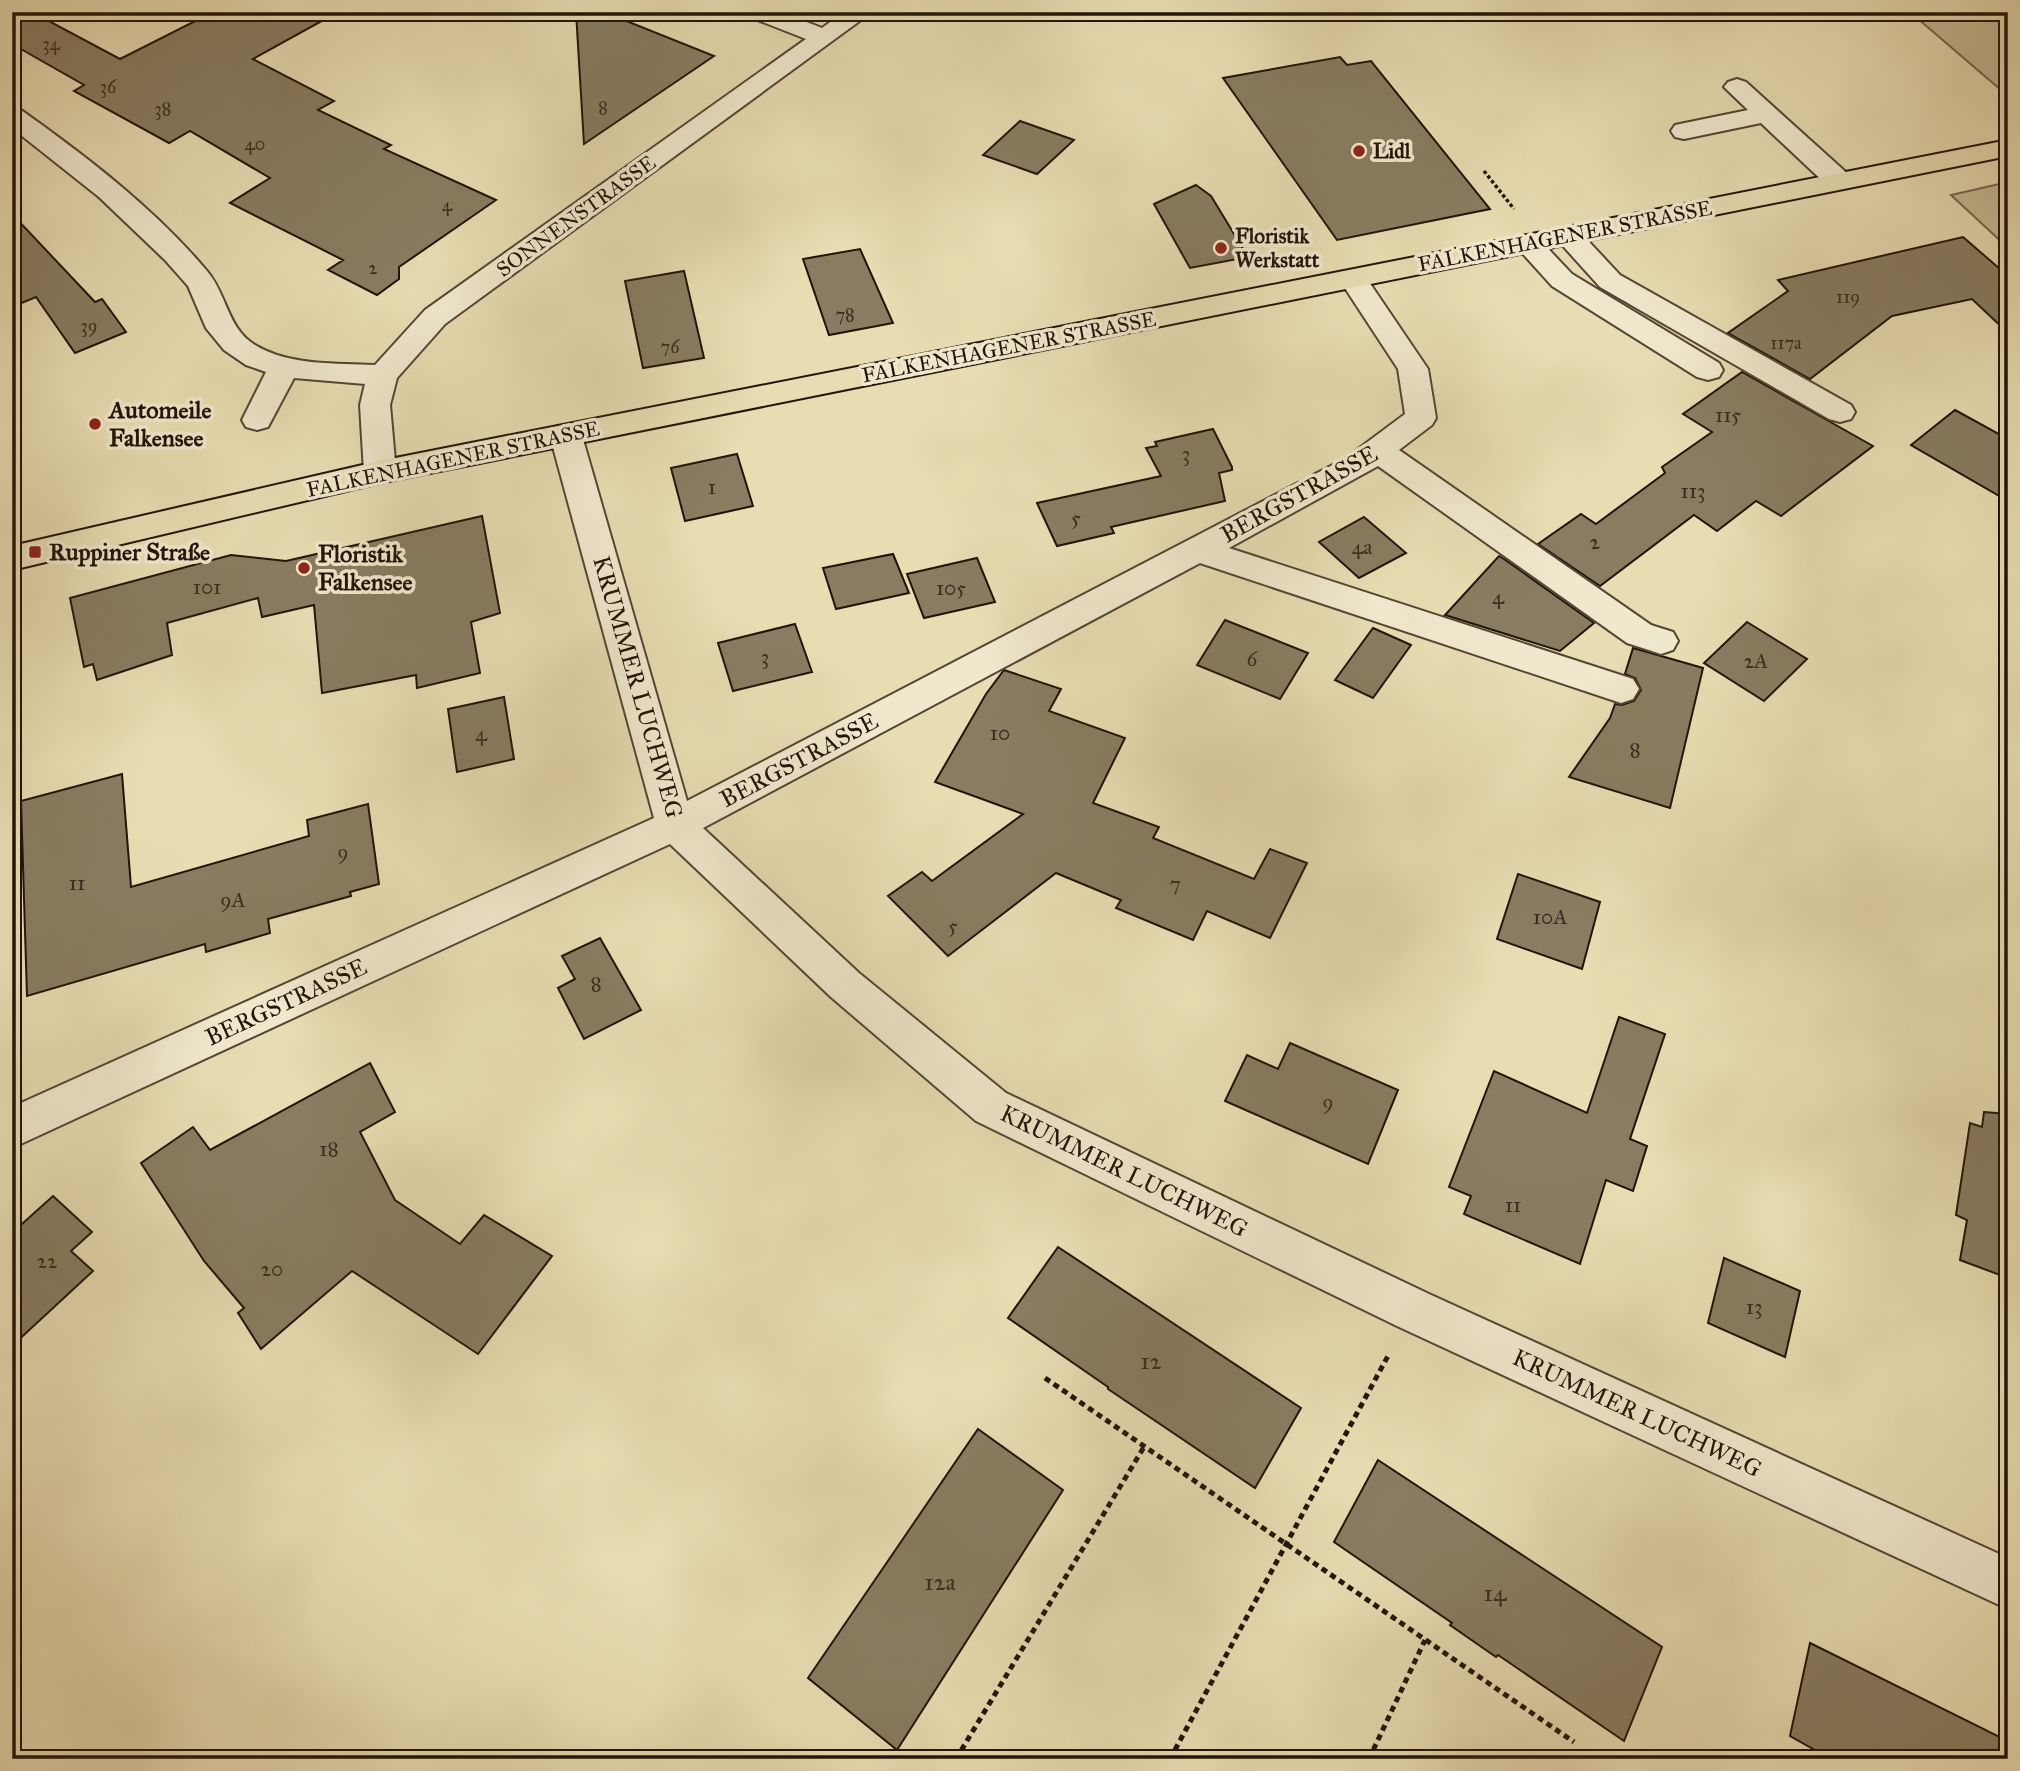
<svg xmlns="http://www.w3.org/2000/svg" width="2020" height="1771" font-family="'IM FELL Great Primer',serif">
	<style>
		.green { fill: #c6ba95; stroke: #746750; stroke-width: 2 }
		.building { fill: #887c61; stroke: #21140a; stroke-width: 2 }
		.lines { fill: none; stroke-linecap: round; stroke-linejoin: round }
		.minor-casing { stroke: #534634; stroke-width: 4 }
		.major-casing { stroke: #21140a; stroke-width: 4 }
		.path-far1 { stroke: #21140a; stroke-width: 3.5; stroke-dasharray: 3.5 2.5; stroke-linecap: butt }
		.path { stroke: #21140a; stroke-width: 5; stroke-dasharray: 6 4.5; stroke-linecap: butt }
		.minor { fill: #f0e8cd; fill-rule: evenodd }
		.major { fill: #e8dcb2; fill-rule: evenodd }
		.poi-dot { fill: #8f2418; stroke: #f0e8cd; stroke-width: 2.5 }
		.labels { text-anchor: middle; stroke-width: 7; stroke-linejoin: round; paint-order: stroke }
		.far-number-label { font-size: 18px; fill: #3b2e20 }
		.far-poi-label { font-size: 21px; font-weight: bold; fill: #21140a; stroke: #f0e8cd; text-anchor: start }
		.far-street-label { font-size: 21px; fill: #21140a; stroke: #f0e8cd }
		.number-label { font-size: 21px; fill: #3b2e20 }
		.poi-label { font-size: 24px; font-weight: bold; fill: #21140a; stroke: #f0e8cd; text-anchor: start }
		.street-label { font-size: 24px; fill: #21140a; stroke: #f0e8cd }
		.near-number-label { font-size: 24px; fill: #3b2e20 }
	</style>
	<rect width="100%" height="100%" fill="#e8dcb2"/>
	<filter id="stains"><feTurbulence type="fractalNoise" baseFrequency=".00286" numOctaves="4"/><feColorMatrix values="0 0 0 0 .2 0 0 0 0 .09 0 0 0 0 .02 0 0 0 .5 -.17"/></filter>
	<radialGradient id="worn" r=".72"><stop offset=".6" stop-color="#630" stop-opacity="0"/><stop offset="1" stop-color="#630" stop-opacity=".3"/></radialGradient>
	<g class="green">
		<polygon points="1910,12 2008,12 2008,96"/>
		<polygon points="2008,182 2008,248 1951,195"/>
	</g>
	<g class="building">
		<polygon points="12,12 32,12 120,59 213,12 338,12 253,59 334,101 318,110 391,145 384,149 496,200 399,267 399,279 377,295 328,270 343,260 230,203 270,178 190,131 169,143 74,91 84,85 12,44"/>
		<polygon points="576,12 604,12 714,56 584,144"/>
		<polygon points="1340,57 1347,65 1371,61 1490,209 1337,240 1223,78"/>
		<polygon points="1020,121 1074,140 1037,174 983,155"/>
		<polygon points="1196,185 1211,196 1248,257 1190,268 1154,204"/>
		<polygon points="12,214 95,302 102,299 126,332 75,353 36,297 12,307"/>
		<polygon points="1963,237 2008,276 2008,333 1972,299 1892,316 1810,379 1728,333 1788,291 1778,280"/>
		<polygon points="860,249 893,323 829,335 803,259"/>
		<polygon points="684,271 704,358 643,368 625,281"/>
		<polygon points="1742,372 1873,446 1781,516 1756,501 1717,531 1694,515 1600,586 1538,544 1581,514 1596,524 1665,473 1662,467 1712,432 1683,414"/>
		<polygon points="1955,410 2008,439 2008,501 1911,445"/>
		<polygon points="1213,429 1232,467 1232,470 1219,473 1225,501 1111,527 1114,533 1057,546 1037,503 1161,476 1146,448 1157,446 1155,442"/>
		<polygon points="737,454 753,506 685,521 671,468"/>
		<polygon points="482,516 500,613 471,622 480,673 417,688 416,675 322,693 314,605 262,617 258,598 167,623 172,655 97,680 93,664 84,667 70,598 231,555 286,561"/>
		<polygon points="1364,517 1406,553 1359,578 1319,542"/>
		<polygon points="893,554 909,593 836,609 823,568"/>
		<polygon points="1499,556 1504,559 1594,623 1560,651 1445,615"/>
		<polygon points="977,558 995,602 924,618 907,574"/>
		<polygon points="1225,620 1308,653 1280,699 1197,665"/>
		<polygon points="1747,622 1807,659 1764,701 1704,663"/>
		<polygon points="795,624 812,672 733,691 718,643"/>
		<polygon points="1373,628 1411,645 1373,698 1335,680"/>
		<polygon points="1633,648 1703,668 1670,808 1569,777 1610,718 1615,704 1622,705 1634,701 1641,690 1635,678 1625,674"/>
		<polygon points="1004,670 1061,689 1049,711 1125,738 1093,803 1159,827 1153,838 1254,879 1270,849 1307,863 1270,938 1207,911 1193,940 1116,908 1121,900 1056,873 948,956 888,896 922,872 932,881 1023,814 935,782 986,694"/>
		<polygon points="504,697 514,759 457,772 448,709"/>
		<polygon points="122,774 131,887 309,836 307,820 368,804 379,884 350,892 351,896 268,919 270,933 206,952 205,944 27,996 21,801"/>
		<polygon points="1518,874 1600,902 1582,969 1497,939"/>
		<polygon points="600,938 641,1010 584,1039 558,988 575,979 562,956"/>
		<polygon points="1619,1017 1665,1034 1630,1139 1647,1146 1633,1191 1606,1180 1580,1264 1464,1214 1471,1196 1449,1187 1494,1071 1587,1113"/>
		<polygon points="1290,1043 1398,1090 1368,1164 1225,1101 1247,1055 1278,1069"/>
		<polygon points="370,1063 395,1112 360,1132 395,1200 460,1244 484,1215 552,1256 478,1354 352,1271 261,1349 238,1313 244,1308 204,1261 141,1163 193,1127 210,1150"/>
		<polygon points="1984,1112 2008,1114 2008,1278 1960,1260 1967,1220 1956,1215 1970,1123 1982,1127"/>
		<polygon points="53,1196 92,1232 71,1251 93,1271 12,1346 12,1233"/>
		<polygon points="1058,1247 1301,1408 1255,1488 1108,1389 1108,1387 1008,1318"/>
		<polygon points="1724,1258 1800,1291 1785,1357 1708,1323"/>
		<polygon points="978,1429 1063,1490 897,1750 808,1678"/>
		<polygon points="1378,1460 1662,1647 1624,1741 1498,1655 1496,1657 1450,1625 1452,1623 1334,1542"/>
		<polygon points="1810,1643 2008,1741 2008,1759 1831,1759 1790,1736"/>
	</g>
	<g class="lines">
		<defs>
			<g id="minor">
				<path d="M 747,12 L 781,12 L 822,28 L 844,12 L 872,12 L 445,324 L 397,378 L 390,405 L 396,472 L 391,480 L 380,483 L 369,480 L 364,472 L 360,405 L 365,384 L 294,378 L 268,427 L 257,430 L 246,427 L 242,420 L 266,372 L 246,365 L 224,350 L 206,328 L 188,286 L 165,260 L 99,197 L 12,128 L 12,108 L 21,110 C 87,157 154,208 207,271 C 227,294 227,328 255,345 C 289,366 337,363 375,365 L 425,310 L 806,39 L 750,17 Z"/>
				<polygon points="1737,79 1746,82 1849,175 1853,181 1849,187 1839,189 1829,187 1761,123 1684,139 1675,137 1671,131 1675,125 1748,110 1724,87 1728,82"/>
				<polygon points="1568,228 1578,230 1620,275 1851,405 1855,412 1851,419 1840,422 1829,419 1600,287 1554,236 1558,230"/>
				<polygon points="1528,235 1538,238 1572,274 1719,363 1723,370 1719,377 1708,380 1697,377 1552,286 1514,244 1518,238"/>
				<polygon points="1353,270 1363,273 1428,369 1436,418 1432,425 1399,450 1651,625 1673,632 1678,641 1673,650 1661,654 1627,643 1378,466 1229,548 1633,679 1639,689 1633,699 1621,703 1200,563 703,828 859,973 1006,1093 1429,1294 2008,1558 2008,1609 1397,1326 976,1121 831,997 670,844 12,1148 12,1107 654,818 550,436 555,429 566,425 577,429 582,436 687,801 1346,458 1405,414 1398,369 1339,279 1343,273"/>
			</g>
			<polygon id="major" points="2008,140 2008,156 380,483 12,570 12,546 380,461"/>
		</defs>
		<use href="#minor" class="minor-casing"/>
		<use href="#major" class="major-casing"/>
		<polyline class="path-far1" points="1484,171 1514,209"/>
		<g class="path">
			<polyline points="1045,1378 1574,1742"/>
			<polyline points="956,1759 1144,1447"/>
			<polyline points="1170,1759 1389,1354"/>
			<polyline points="1369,1759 1425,1640"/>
		</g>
		<use href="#minor" class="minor"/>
		<use href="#major" class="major"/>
	</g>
	<g class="poi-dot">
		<circle cx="1359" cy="151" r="7"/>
		<circle cx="1221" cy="248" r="7"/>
		<circle cx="95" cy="424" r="7"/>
		<rect x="28" y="545" width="14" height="14" rx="3.5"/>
		<circle cx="304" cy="568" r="7"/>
	</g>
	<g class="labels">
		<g class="far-number-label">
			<text x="51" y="50">34</text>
			<text x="108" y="93">36</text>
			<text x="603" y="114">8</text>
			<text x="163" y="115">38</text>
			<text x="255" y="150">40</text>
			<text x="447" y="211">4</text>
			<text x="373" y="274">2</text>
			<text x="1848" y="303">119</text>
			<text x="845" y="321">78</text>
			<text x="89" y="332">39</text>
			<text x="1786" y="349">117a</text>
			<text x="670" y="353">76</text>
		</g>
		<g class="far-poi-label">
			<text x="1373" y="158">Lidl</text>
			<text x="1235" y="243">Floristik<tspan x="1235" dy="24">Werkstatt</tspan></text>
		</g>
		<g class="far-street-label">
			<text transform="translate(576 216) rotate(-36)" y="7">SONNENSTRASSE</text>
			<text transform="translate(1565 236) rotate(-11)" y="7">FALKENHAGENER STRASSE</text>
			<text transform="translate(1009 347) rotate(-11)" y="7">FALKENHAGENER STRASSE</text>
			<text transform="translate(453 459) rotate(-12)" y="7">FALKENHAGENER STRASSE</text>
		</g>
		<g class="number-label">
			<text x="1728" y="422">115</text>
			<text x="1186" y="461">3</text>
			<text x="712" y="494">1</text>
			<text x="1693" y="498">113</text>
			<text x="1076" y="525">5</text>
			<text x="1595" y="549">2</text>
			<text x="1362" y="554">4a</text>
			<text x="207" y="594">101</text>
			<text x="951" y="595">105</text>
			<text x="1498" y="604">4</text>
			<text x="765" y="664">3</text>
			<text x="1252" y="666">6</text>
			<text x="1756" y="668">2A</text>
			<text x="1000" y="740">10</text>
			<text x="481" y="741">4</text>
			<text x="1635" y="757">8</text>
			<text x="343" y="859">9</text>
			<text x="77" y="890">11</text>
			<text x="1175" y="891">7</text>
			<text x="233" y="907">9A</text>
			<text x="1550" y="924">10A</text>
			<text x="953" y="933">5</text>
			<text x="596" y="991">8</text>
			<text x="1328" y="1109">9</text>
			<text x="329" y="1156">18</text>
			<text x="1513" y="1212">11</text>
			<text x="47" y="1268">22</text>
			<text x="272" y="1276">20</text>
			<text x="1754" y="1314">13</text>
		</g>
		<g class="poi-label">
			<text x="109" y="418">Automeile<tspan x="109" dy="28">Falkensee</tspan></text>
			<text x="49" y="560">Ruppiner Straße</text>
			<text x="318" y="562">Floristik<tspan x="318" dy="28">Falkensee</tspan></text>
		</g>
		<g class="street-label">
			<text transform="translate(1299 494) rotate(-29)" y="8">BERGSTRASSE</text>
			<text transform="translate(638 687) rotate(74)" y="8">KRUMMER LUCHWEG</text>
			<text transform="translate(799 760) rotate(-28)" y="8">BERGSTRASSE</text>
			<text transform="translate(286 1002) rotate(-25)" y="8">BERGSTRASSE</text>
			<text transform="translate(1124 1171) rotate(26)" y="8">KRUMMER LUCHWEG</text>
			<text transform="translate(1637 1413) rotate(25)" y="8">KRUMMER LUCHWEG</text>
		</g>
		<g class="near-number-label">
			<text x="1151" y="1369">12</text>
			<text x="940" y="1590">12a</text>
			<text x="1495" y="1601">14</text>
		</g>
	</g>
	<rect width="2020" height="1771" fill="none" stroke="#e8dcb2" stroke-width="42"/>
	<rect x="14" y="14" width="1992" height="1743" fill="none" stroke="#21140a" stroke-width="3.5"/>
	<rect x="21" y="21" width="1978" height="1729" fill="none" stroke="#21140a" stroke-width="2"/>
	<rect width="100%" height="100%" filter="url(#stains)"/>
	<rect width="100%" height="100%" fill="url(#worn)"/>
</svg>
